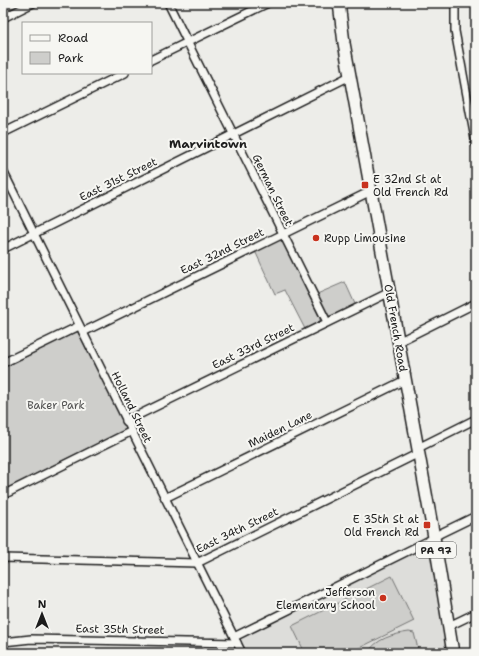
<svg xmlns="http://www.w3.org/2000/svg" width="479" height="656" font-family="'Shantell Sans',sans-serif">
	<style>
		.built { fill: #ddddda }
		.green { fill: #cececb; stroke: #757574 }
		.lines { fill: none; stroke-linecap: round; stroke-linejoin: round }
		.street-casing { stroke: #1c1c1c; stroke-width: 10 }
		.primary-casing { stroke: #1c1c1c; stroke-width: 14 }
		.street { stroke: #f6f6f2; stroke-width: 7 }
		.primary { stroke: #f6f6f2; stroke-width: 11 }
		.poi-dot { fill: #c8321e; stroke: #f6f6f2; stroke-width: 1.5 }
		.labels { text-anchor: middle; stroke-width: 4; stroke-linejoin: round; paint-order: stroke }
		.shield { fill: #f6f6f2; stroke: #5d5d5c; stroke-width: 1 }
		.shield-label { font-size: 10px; font-weight: bold; fill: #1c1c1c }
		.street-label { font-size: 11px; fill: #1c1c1c; stroke: #f6f6f2 }
		.poi-label { font-size: 11px; fill: #1c1c1c; stroke: #f6f6f2; text-anchor: start }
		.park-label { font-size: 11px; fill: #515151; stroke: #f6f6f2 }
		.neighbourhood-label { font-size: 12px; font-weight: bold; fill: #1c1c1c; stroke: #f6f6f2 }
	</style>
	<rect width="100%" height="100%" fill="#edede9"/>
	<filter id="ink" filterUnits="userSpaceOnUse"><feTurbulence type="fractalNoise" baseFrequency=".025" numOctaves="2"/><feDisplacementMap in="SourceGraphic" scale="8" xChannelSelector="R" yChannelSelector="G"/><feConvolveMatrix kernelMatrix="1 2 1 2 8 2 1 2 1" color-interpolation-filters="sRGB"/></filter>
	<g filter="url(#ink)">
		<polygon class="built" points="427,547 431,549 450,653 248,653 242,641 241,638 283,617 317,603 351,584"/>
		<g class="green">
			<polygon points="277,240 279,240 283,242 320,318 320,321 305,329 285,290 275,294 255,251"/>
			<polygon points="345,282 355,304 333,315 328,316 326,314 317,294"/>
			<polygon points="76,332 78,332 126,427 125,430 3,490 3,368"/>
			<polygon points="392,576 414,621 349,653 305,653 292,626"/>
			<path d="M 409,632 L 414,633 L 419,653 L 368,653 C 375,639 394,634 409,632 Z"/>
		</g>
		<g class="lines">
			<defs>
				<g id="street">
					<polyline points="168,3 327,322"/>
					<polyline points="455,3 455,31 476,144"/>
					<polyline points="3,18 33,3"/>
					<polyline points="151,60 268,3"/>
					<polyline points="3,133 125,73"/>
					<polyline points="3,171 242,653"/>
					<polyline points="3,249 350,76"/>
					<polyline points="83,332 371,191"/>
					<polyline points="398,342 476,303"/>
					<polyline points="3,363 79,326"/>
					<polyline points="126,421 390,292"/>
					<polyline points="418,448 476,419"/>
					<polyline points="3,495 132,431"/>
					<polyline points="165,498 405,380"/>
					<polyline points="3,558 197,563 419,453"/>
					<polyline points="449,626 476,613"/>
					<polyline points="234,637 428,541 441,533 476,516"/>
					<polyline points="3,642 31,639 237,643"/>
				</g>
				<polyline id="primary" points="339,3 344,43 434,537 453,653"/>
			</defs>
			<use href="#street" class="street-casing"/>
			<use href="#primary" class="primary-casing"/>
			<use href="#street" class="street"/>
			<use href="#primary" class="primary"/>
		</g>
	</g>
	<g class="poi-dot">
		<rect x="361" y="181" width="8" height="8" rx="2"/>
		<circle cx="316" cy="238" r="4"/>
		<rect x="423" y="521" width="8" height="8" rx="2"/>
		<circle cx="383" cy="598" r="4"/>
	</g>
	<g class="labels">
		<rect class="shield" x="416" y="542" width="40" height="16" rx="3"/>
		<g class="shield-label">
			<text x="436" y="554">PA 97</text>
		</g>
		<g class="street-label">
			<text transform="translate(118 179) rotate(-26)" y="4">East 31st Street</text>
			<text transform="translate(273 190) rotate(64)" y="4">German Street</text>
			<text transform="translate(222 251) rotate(-26)" y="4">East 32nd Street</text>
			<text transform="translate(396 328) rotate(80)" y="4">Old French Road</text>
			<text transform="translate(253 346) rotate(-26)" y="4">East 33rd Street</text>
			<text transform="translate(132 407) rotate(64)" y="4">Holland Street</text>
			<text transform="translate(280 429) rotate(-26)" y="4">Maiden Lane</text>
			<text transform="translate(237 530) rotate(-26)" y="4">East 34th Street</text>
			<text transform="translate(120 629) rotate(1)" y="4">East 35th Street</text>
		</g>
		<g class="poi-label">
			<text x="373" y="183">E 32nd St at<tspan x="373" dy="13">Old French Rd</tspan></text>
			<text x="324" y="242">Rupp Limousine</text>
			<text x="419" y="523" text-anchor="end">E 35th St at<tspan x="419" dy="13">Old French Rd</tspan></text>
			<text x="375" y="596" text-anchor="end">Jefferson<tspan x="375" dy="13">Elementary School</tspan></text>
		</g>
		<g class="park-label">
			<text x="56" y="409">Baker Park</text>
		</g>
		<g class="neighbourhood-label">
			<text x="208" y="148">Marvintown</text>
		</g>
	</g>
	<rect width="479" height="656" fill="none" stroke="#f6f6f2" stroke-width="16"/>
	<rect x="8" y="8" width="463" height="640" fill="none" stroke="#1c1c1c" stroke-width="1.5" filter="url(#ink)"/>
	<rect x="22" y="22" width="130" height="52" fill="#f6f6f2" stroke="#9f9f9c"/>
	<rect x="30" y="35" width="20" height="6" fill="#f6f6f2" stroke="#9f9f9c"/>
	<text x="58" y="42" font-size="12" fill="#1c1c1c">Road</text>
	<rect x="30" y="52" width="20" height="12" fill="#cececb" stroke="#9f9f9c"/>
	<text x="58" y="62" font-size="12" fill="#1c1c1c">Park</text>
	<g transform="translate(42 614)" stroke="#f6f6f2" stroke-width="3" paint-order="stroke">
	<path d="M0-3L7 15L0 10L-7 15Z" fill="#1c1c1c"/>
	<text y="-6" font-size="11" font-weight="bold" text-anchor="middle" fill="#1c1c1c">N</text>
	</g>
</svg>
